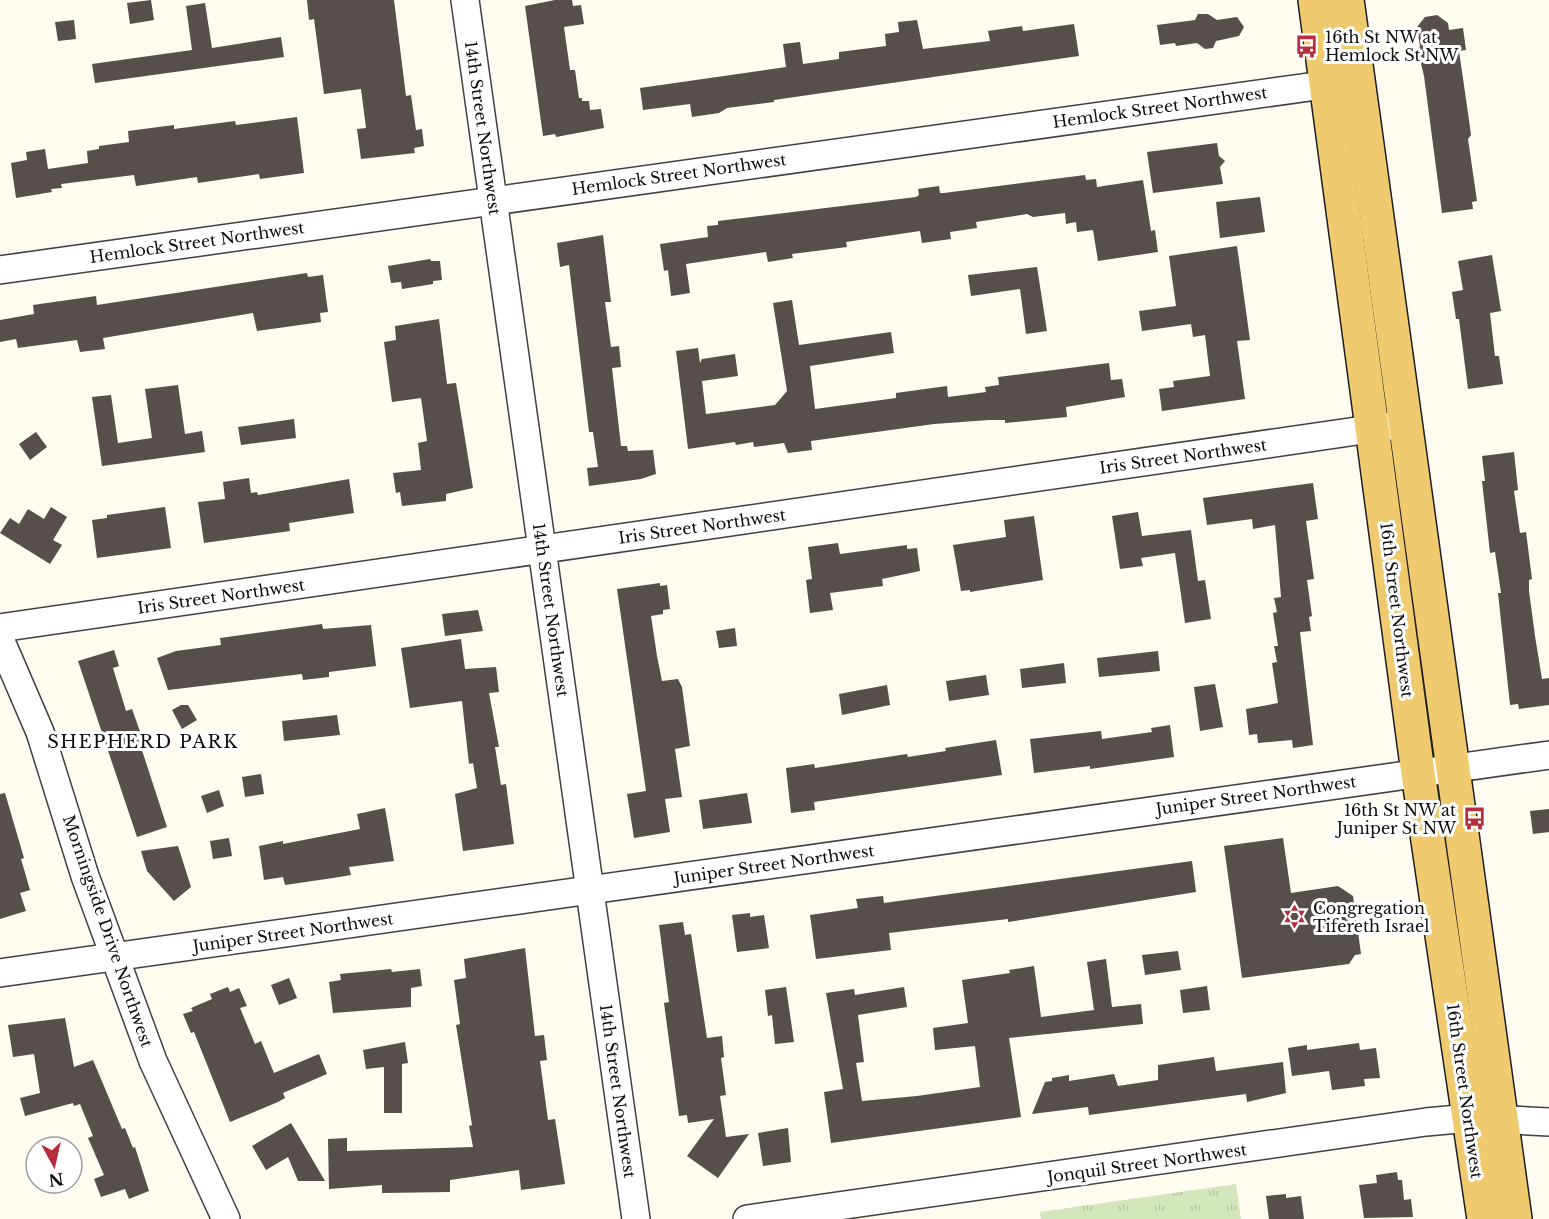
<svg xmlns="http://www.w3.org/2000/svg" width="1549" height="1219" font-family="'Libre Baskerville',serif">
	<style>
		.grass { fill: url(#grass-tufts) }
		.building { fill: #564f4b }
		.lines { fill: none; stroke-linecap: round; stroke-linejoin: round }
		.minor-casing { stroke: #414141; stroke-width: 30 }
		.major-casing { stroke: #1f1f1f; stroke-width: 36 }
		.minor { stroke: #fff; stroke-width: 27 }
		.major { stroke: #f0ca6f; stroke-width: 33 }
		.labels { text-anchor: middle; stroke-width: 6; stroke-linejoin: round; paint-order: stroke }
		.poi-label { font-size: 16px; fill: #0e0e0e; stroke: #fff; text-anchor: start }
		.street-label { font-size: 16px; fill: #0e0e0e; stroke: #fff }
		.neighbourhood-label { font-size: 18px; letter-spacing: 1.5px; fill: #0e0e0e; stroke: #fff }
	</style>
	<defs>
		<pattern id="grass-tufts" width="24" height="20" patternUnits="userSpaceOnUse" patternTransform="scale(1.5)"><rect width="24" height="20" fill="#d4e7bc"/><path d="M3 7l-1-3M5 7V3M7 7l1-3M15 17l-1-3M17 17v-4M19 17l1-3" fill="none" stroke="#b5c5a0"/></pattern>
	</defs>
	<rect width="100%" height="100%" fill="#fefbf1"/>
	<polygon class="grass" points="1236,1184 1241,1219 1041,1219 1040,1212"/>
	<g class="building">
		<polygon points="151,0 154,20 130,24 127,3"/>
		<polygon points="307,0 394,0 406,96 411,95 416,130 422,129 424,146 414,148 415,153 361,159 357,129 366,128 361,89 324,94 314,19 309,20"/>
		<polygon points="555,0 572,0 573,6 581,5 584,24 564,27 570,70 575,70 579,98 582,98 582,101 589,101 590,110 601,109 604,128 556,137 555,134 543,136 525,6"/>
		<polygon points="205,3 212,48 281,37 284,57 95,83 92,64 192,50 186,6"/>
		<polygon points="1198,14 1208,14 1217,20 1237,17 1244,27 1239,36 1216,41 1213,48 1205,49 1197,43 1176,46 1175,43 1160,45 1157,25 1195,20"/>
		<polygon points="1437,15 1448,23 1449,30 1463,28 1466,50 1459,51 1469,120 1471,135 1468,139 1477,201 1472,202 1473,209 1442,213 1424,76 1417,47 1420,47 1417,27 1425,17"/>
		<polygon points="74,20 76,39 58,41 55,22"/>
		<polygon points="917,20 923,49 990,41 988,31 1022,26 1023,31 1074,24 1079,56 774,100 774,102 727,108 719,113 692,117 690,104 643,110 640,88 786,67 783,44 800,42 803,64 839,59 839,52 886,46 885,34 899,32 898,22"/>
		<polygon points="297,117 304,173 260,179 259,174 198,183 197,177 136,186 134,175 61,184 62,188 51,189 52,192 16,198 11,163 27,160 26,152 45,149 48,169 88,163 87,151 99,149 99,146 129,142 128,131 174,125 174,129 235,121 236,125"/>
		<polygon points="1217,143 1219,156 1225,161 1220,167 1223,184 1153,193 1147,152"/>
		<polygon points="1085,175 1086,180 1096,179 1097,187 1143,180 1151,231 1155,230 1158,252 1098,261 1093,230 1077,232 1076,222 1066,224 1065,213 1033,217 1027,214 976,222 977,228 950,232 951,239 922,243 920,231 846,242 847,247 792,254 793,258 768,262 766,252 686,264 690,293 671,296 668,270 664,271 660,244 708,237 707,226 718,225 718,221 916,197 919,195 918,189 939,186 940,193 944,193"/>
		<polygon points="1260,197 1265,232 1220,238 1216,202"/>
		<polygon points="603,235 611,302 605,302 611,347 619,346 621,367 612,368 621,446 627,446 628,451 653,450 656,474 641,479 589,486 587,468 598,467 593,432 589,432 569,265 560,267 557,243"/>
		<polygon points="1237,246 1250,340 1237,341 1245,399 1162,411 1159,389 1174,387 1173,381 1210,376 1205,335 1193,337 1191,324 1142,331 1139,311 1176,306 1169,256"/>
		<polygon points="1492,255 1501,311 1490,313 1495,356 1499,356 1503,384 1468,389 1459,319 1456,319 1452,292 1463,290 1458,261"/>
		<polygon points="430,259 431,261 440,261 442,280 433,281 433,284 402,289 401,282 391,283 388,266"/>
		<polygon points="1037,267 1047,331 1026,334 1020,289 971,296 968,275"/>
		<polygon points="307,273 308,277 323,275 328,312 320,313 321,322 257,331 253,313 103,338 105,349 80,352 77,340 18,348 16,339 0,342 0,320 34,314 33,305 96,296 97,305"/>
		<polygon points="792,300 799,345 891,332 894,353 810,366 815,409 896,398 896,393 947,386 948,397 986,392 985,387 999,385 998,377 1109,363 1111,380 1122,379 1125,397 1066,407 1067,417 1005,423 1005,420 989,420 934,424 811,441 812,450 788,453 784,443 754,447 753,442 736,445 735,442 688,449 676,351 698,348 700,363 702,359 735,354 738,376 702,381 706,414 775,405 787,391 773,303"/>
		<polygon points="439,319 447,384 456,383 473,488 446,494 446,501 402,506 400,492 396,493 393,473 421,470 418,443 427,441 421,398 392,402 384,342 396,340 395,326"/>
		<polygon points="178,385 185,434 202,431 205,452 102,466 92,397 111,395 118,443 152,438 145,389"/>
		<polygon points="294,419 296,438 241,445 238,427"/>
		<polygon points="36,432 47,447 30,460 19,444"/>
		<polygon points="1514,452 1518,490 1514,491 1520,533 1526,532 1532,579 1529,580 1529,591 1535,636 1542,679 1549,678 1549,705 1519,709 1518,704 1510,705 1498,593 1501,593 1495,552 1490,553 1482,481 1485,481 1482,456"/>
		<polygon points="249,478 251,493 257,492 258,495 349,479 354,513 289,523 290,531 204,543 198,502 225,499 223,482"/>
		<polygon points="1313,483 1318,519 1306,521 1314,579 1307,580 1312,616 1309,617 1311,631 1300,632 1313,745 1293,748 1292,740 1258,743 1257,734 1249,735 1246,709 1278,703 1272,663 1277,662 1274,646 1278,646 1273,613 1277,612 1274,598 1281,597 1275,525 1253,529 1252,519 1207,525 1203,498"/>
		<polygon points="51,507 67,517 53,540 62,545 50,564 0,533 10,518 19,524 28,509 44,519"/>
		<polygon points="165,507 171,548 97,558 92,520 107,518 107,515"/>
		<polygon points="1138,512 1142,536 1191,530 1198,581 1205,580 1211,619 1185,623 1175,553 1141,558 1143,566 1120,569 1112,516"/>
		<polygon points="1034,516 1043,580 970,592 970,590 961,591 953,545 1006,537 1004,520"/>
		<polygon points="838,543 840,554 907,545 907,549 917,548 920,571 882,579 883,586 830,593 833,610 810,613 806,580 812,579 808,547"/>
		<polygon points="660,583 660,586 667,585 670,609 663,610 663,614 651,616 657,656 662,681 678,679 682,687 690,746 675,749 682,797 665,799 670,832 634,838 627,794 646,791 617,589"/>
		<polygon points="478,610 483,631 445,636 442,614"/>
		<polygon points="322,624 323,629 371,625 376,666 329,672 329,677 303,680 302,674 168,690 157,658 176,651 221,645 220,638"/>
		<polygon points="735,628 737,646 719,648 716,631"/>
		<polygon points="461,639 465,669 496,667 499,692 489,693 499,747 495,747 501,785 506,784 514,844 463,851 455,794 477,788 473,763 469,764 462,701 410,708 401,648"/>
		<polygon points="114,650 119,666 113,668 126,711 132,709 142,737 138,738 167,827 137,837 78,661"/>
		<polygon points="1158,651 1160,671 1099,677 1097,658"/>
		<polygon points="1064,663 1066,683 1022,688 1020,669"/>
		<polygon points="986,675 989,695 949,701 946,681"/>
		<polygon points="1215,684 1223,727 1200,731 1194,687"/>
		<polygon points="887,685 890,705 842,715 839,694"/>
		<polygon points="181,705 188,705 197,720 182,729 172,710"/>
		<polygon points="337,715 340,735 284,741 282,721"/>
		<polygon points="1170,725 1174,757 1090,769 1090,766 1034,773 1030,739 1101,731 1102,739 1152,732 1151,728"/>
		<polygon points="996,740 1002,775 814,802 815,810 791,813 786,768 814,764 815,768 907,754 908,757 946,751 945,748"/>
		<polygon points="261,774 264,794 245,797 242,777"/>
		<polygon points="219,790 224,806 207,813 201,796"/>
		<polygon points="5,793 24,858 21,859 30,890 20,893 26,911 0,919 0,794"/>
		<polygon points="747,793 752,823 703,829 699,800"/>
		<polygon points="385,808 394,861 349,867 351,875 333,878 285,885 283,877 264,880 259,846 283,841 283,844 360,829 357,814"/>
		<polygon points="1549,809 1549,832 1533,834 1530,811"/>
		<polygon points="229,838 232,856 213,859 210,841"/>
		<polygon points="1283,838 1291,893 1338,886 1353,896 1361,954 1355,955 1349,964 1242,978 1224,846"/>
		<polygon points="178,846 191,887 174,901 147,871 141,851"/>
		<polygon points="1192,861 1196,892 1008,922 1008,919 889,933 891,950 816,959 810,915 858,908 856,899 883,896 884,903"/>
		<polygon points="750,913 750,917 764,915 769,948 737,952 732,915"/>
		<polygon points="683,922 685,935 691,934 707,1038 722,1036 724,1057 721,1058 726,1095 720,1096 726,1137 749,1134 718,1178 687,1156 714,1119 688,1123 687,1115 679,1116 664,1003 669,1002 659,925"/>
		<polygon points="525,948 535,1036 544,1035 547,1060 540,1061 548,1120 555,1119 565,1184 521,1190 519,1170 450,1180 450,1192 382,1193 382,1185 329,1189 328,1139 347,1138 347,1151 473,1147 469,1126 472,1125 456,1025 460,1024 454,980 466,978 464,959"/>
		<polygon points="1178,951 1181,970 1145,975 1142,955"/>
		<polygon points="1106,959 1112,1007 1141,1004 1143,1024 1009,1038 1021,1117 831,1143 824,1092 843,1089 826,993 854,989 855,995 904,987 907,1007 858,1015 864,1062 856,1063 862,1101 917,1096 980,1087 975,1046 935,1050 933,1028 968,1023 962,980 1010,973 1009,970 1034,966 1041,1017 1094,1010 1087,962"/>
		<polygon points="391,969 392,972 420,969 422,986 411,988 411,1007 333,1013 329,982 341,980 340,974"/>
		<polygon points="289,978 297,998 279,1005 271,985"/>
		<polygon points="1207,986 1210,1010 1183,1013 1180,990"/>
		<polygon points="228,987 230,992 239,988 247,1006 240,1008 255,1044 261,1041 274,1073 319,1054 327,1074 283,1093 285,1098 278,1102 230,1122 194,1032 191,1033 183,1014 193,1011 191,1008 212,999 210,994"/>
		<polygon points="786,987 794,1042 775,1044 772,1015 768,1016 765,990"/>
		<polygon points="65,1018 74,1067 93,1060 122,1129 125,1128 133,1148 135,1147 149,1191 129,1199 125,1189 101,1197 94,1179 104,1175 88,1138 93,1136 80,1104 74,1106 73,1103 25,1116 20,1098 40,1093 34,1054 13,1057 8,1025"/>
		<polygon points="405,1042 408,1063 402,1064 402,1113 384,1113 384,1067 366,1069 363,1050"/>
		<polygon points="1359,1043 1360,1050 1376,1048 1380,1078 1364,1079 1365,1086 1332,1090 1329,1071 1292,1076 1288,1048 1307,1045 1307,1050"/>
		<polygon points="1214,1057 1216,1071 1283,1062 1286,1093 1247,1102 1246,1094 1089,1115 1088,1107 1032,1114 1045,1082 1052,1081 1052,1078 1069,1075 1069,1081 1114,1074 1118,1086 1158,1080 1158,1065"/>
		<polygon points="291,1123 325,1181 298,1181 288,1157 266,1170 252,1146"/>
		<polygon points="788,1128 791,1162 763,1166 758,1133"/>
		<polygon points="1397,1172 1398,1180 1402,1180 1404,1200 1411,1199 1413,1217 1364,1218 1359,1185 1377,1183 1376,1175"/>
		<polygon points="1286,1194 1286,1198 1301,1196 1304,1219 1269,1219 1266,1196"/>
	</g>
	<g class="lines">
		<defs>
			<g id="minor">
				<polyline points="465,0 636,1219"/>
				<polyline points="0,270 1345,82"/>
				<polyline points="0,628 1391,426"/>
				<polyline points="0,639 40,732 85,876 153,1061 226,1219"/>
				<polyline points="0,973 1549,755"/>
				<polyline points="747,1219 1426,1122 1470,1118 1549,1122"/>
			</g>
			<g id="major">
				<polyline points="1315,0 1418,773 1484,1219"/>
				<polyline points="1347,0 1515,1219"/>
			</g>
		</defs>
		<use href="#minor" class="minor-casing"/>
		<use href="#major" class="major-casing"/>
		<use href="#minor" class="minor"/>
		<use href="#major" class="major"/>
	</g>
	<defs>
		<symbol id="bus-bare" viewBox="-9 -9 18 18"><path d="M-5-6H5V4H4V6H2V4H-2V6H-4V4H-5ZM-3.5-4V0h7V-4ZM-3.5 1.2v1.5H-2V1.2ZM2 1.2v1.5H3.5V1.2Z" fill="#b62e3c" stroke="#fff" stroke-width="2.5" paint-order="stroke"/></symbol>
		<symbol id="synagogue-bare" viewBox="-9 -9 18 18"><path d="M0-6.5L5.6 3.2H-5.6ZM0 6.5L5.6-3.2H-5.6Z" fill="#b62e3c" stroke="#fff" stroke-width="2.5" paint-order="stroke"/></symbol>
	</defs>
	<g fill-rule="evenodd">
		<use href="#bus-bare" x="1290" y="30" width="33" height="33"/>
		<use href="#bus-bare" x="1458" y="802" width="33" height="33"/>
		<use href="#synagogue-bare" x="1278" y="900" width="33" height="33"/>
	</g>
	<g class="labels">
		<g class="poi-label">
			<text x="1325" y="43">16th St NW at<tspan x="1325" dy="18">Hemlock St NW</tspan></text>
			<text x="1456" y="816" text-anchor="end">16th St NW at<tspan x="1456" dy="18">Juniper St NW</tspan></text>
			<text x="1313" y="914">Congregation<tspan x="1313" dy="18">Tifereth Israel</tspan></text>
		</g>
		<g class="street-label">
			<text transform="translate(1160 107) rotate(-8)" y="6">Hemlock Street Northwest</text>
			<text transform="translate(483 128) rotate(82)" y="6">14th Street Northwest</text>
			<text transform="translate(679 174) rotate(-8)" y="6">Hemlock Street Northwest</text>
			<text transform="translate(197 242) rotate(-8)" y="6">Hemlock Street Northwest</text>
			<text transform="translate(1183 456) rotate(-8)" y="6">Iris Street Northwest</text>
			<text transform="translate(702 526) rotate(-8)" y="6">Iris Street Northwest</text>
			<text transform="translate(221 596) rotate(-8)" y="6">Iris Street Northwest</text>
			<text transform="translate(551 610) rotate(82)" y="6">14th Street Northwest</text>
			<text transform="translate(1397 610) rotate(83)" y="6">16th Street Northwest</text>
			<text transform="translate(1256 795) rotate(-8)" y="6">Juniper Street Northwest</text>
			<text transform="translate(774 864) rotate(-8)" y="6">Juniper Street Northwest</text>
			<text transform="translate(108 931) rotate(71)" y="6">Morningside Drive Northwest</text>
			<text transform="translate(293 932) rotate(-8)" y="6">Juniper Street Northwest</text>
			<text transform="translate(618 1091) rotate(82)" y="6">14th Street Northwest</text>
			<text transform="translate(1465 1091) rotate(82)" y="6">16th Street Northwest</text>
			<text transform="translate(1147 1163) rotate(-8)" y="6">Jonquil Street Northwest</text>
		</g>
		<g class="neighbourhood-label">
			<text x="143" y="748">SHEPHERD PARK</text>
		</g>
	</g>
	<g transform="translate(54 1165) rotate(172)"><circle r="28" fill="#ffffff" stroke="#9f9f9f" stroke-width="1.5"/>
	<path d="M0-4.5L10 22L0 15L-10 22Z" fill="#b62e3c"/>
	<text y="-9" font-size="16" font-weight="bold" text-anchor="middle" fill="#0e0e0e">N</text>
	</g>
</svg>
